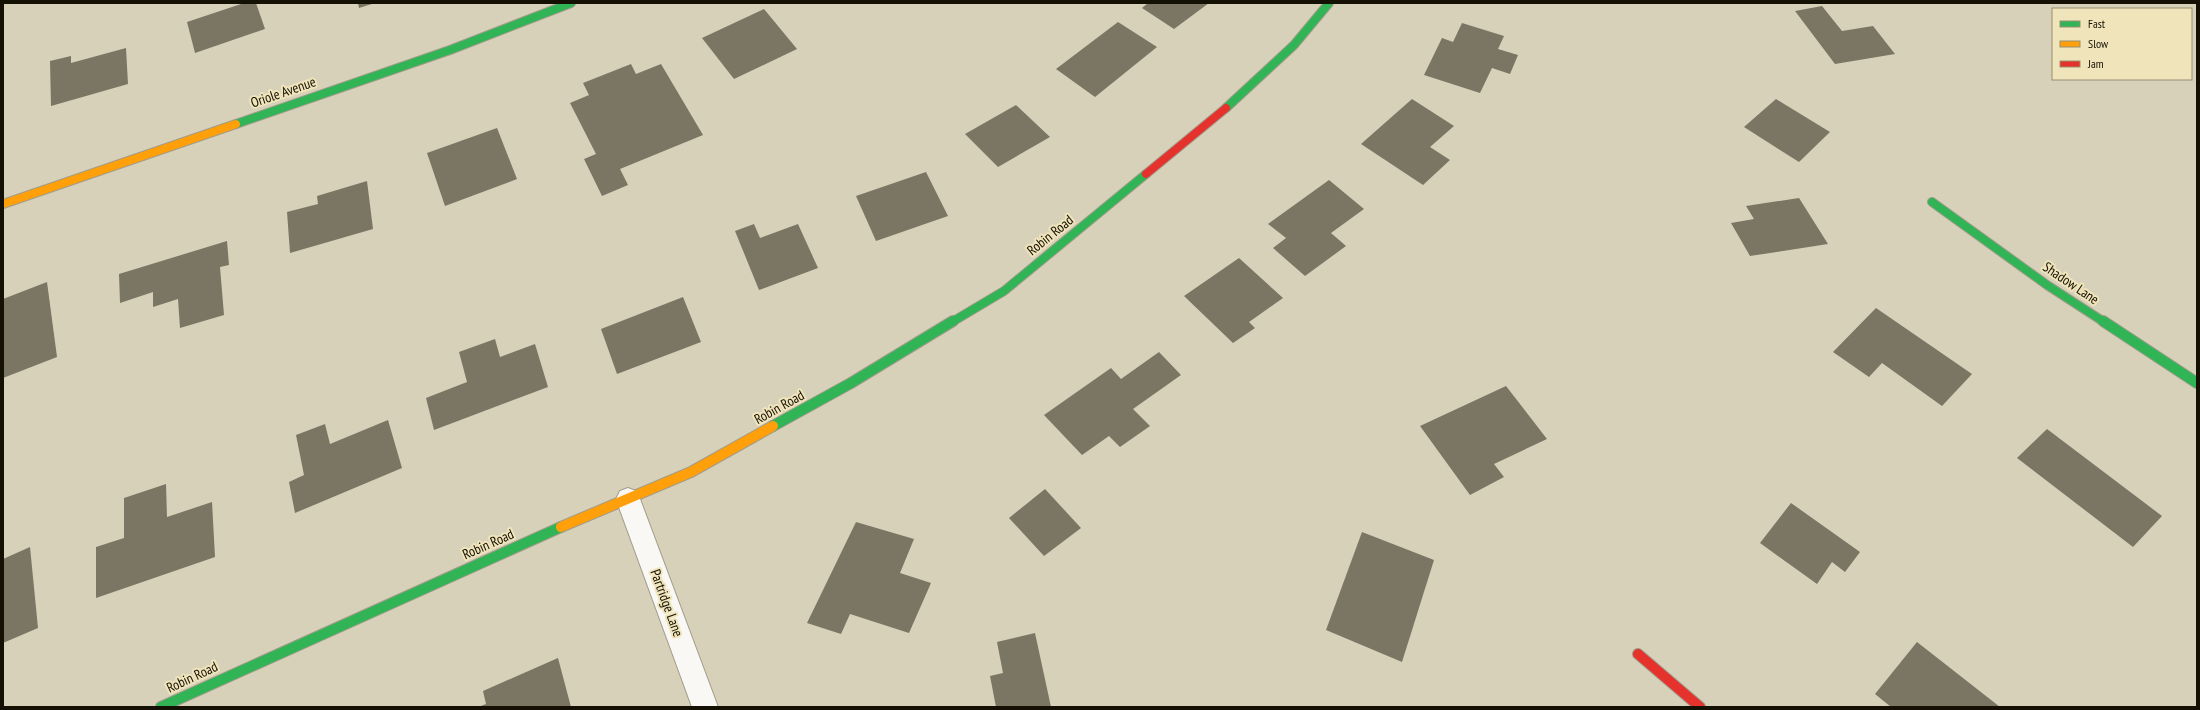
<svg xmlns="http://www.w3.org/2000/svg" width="2200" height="710" font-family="'PT Sans Narrow',sans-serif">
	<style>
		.building { fill: #7b7564 }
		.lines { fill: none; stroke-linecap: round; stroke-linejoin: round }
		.street-casing { stroke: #a19c8a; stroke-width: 2 }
		.fast-far1-casing { stroke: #a19c8a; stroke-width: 10 }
		.fast-casing { stroke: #a19c8a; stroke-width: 12 }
		.slow-far1-casing { stroke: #a19c8a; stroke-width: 10 }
		.slow-casing { stroke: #a19c8a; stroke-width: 12 }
		.jam-far1-casing { stroke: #a19c8a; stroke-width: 10 }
		.jam-casing { stroke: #a19c8a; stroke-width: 12 }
		.street { fill: #f9f8f5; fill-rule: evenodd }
		.fast-far1 { stroke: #30b455; stroke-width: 8 }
		.fast { stroke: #30b455; stroke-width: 10 }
		.slow-far1 { stroke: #ff9f0a; stroke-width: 8 }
		.slow { stroke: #ff9f0a; stroke-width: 10 }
		.jam-far1 { stroke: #e5322d; stroke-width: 8 }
		.jam { stroke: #e5322d; stroke-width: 10 }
		.labels { text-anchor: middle; stroke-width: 4; stroke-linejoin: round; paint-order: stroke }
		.street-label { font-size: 14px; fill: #141003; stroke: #f0e4bb }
	</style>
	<rect width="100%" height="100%" fill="#d7d1ba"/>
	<g class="building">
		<polygon points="244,3 256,3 265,29 195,53 187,22"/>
		<polygon points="358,3 375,3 359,8"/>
		<polygon points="1148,3 1209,3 1174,29 1142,8"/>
		<polygon points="1822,6 1842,31 1873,26 1895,54 1835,64 1795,11"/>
		<polygon points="764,9 797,49 734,79 702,38"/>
		<polygon points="1118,22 1157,47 1095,97 1056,69"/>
		<polygon points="1462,23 1504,36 1498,49 1518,55 1510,74 1492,68 1480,93 1424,75 1442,38 1453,42"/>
		<polygon points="126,48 128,84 51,106 50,61 71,56 71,63"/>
		<polygon points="631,64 636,74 661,64 703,135 620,169 628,185 602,196 584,159 596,154 570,103 589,95 583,83"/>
		<polygon points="1412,99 1454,126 1430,147 1450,160 1423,185 1361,144"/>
		<polygon points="1776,99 1830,132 1799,162 1744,127"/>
		<polygon points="1016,105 1050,137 998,167 965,134"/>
		<polygon points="497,128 517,179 445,206 427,153"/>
		<polygon points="926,172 948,216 876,241 856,196"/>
		<polygon points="1329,180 1364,209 1331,233 1346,246 1305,276 1273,248 1286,238 1268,224"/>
		<polygon points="367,181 373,229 290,253 287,212 318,204 317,196"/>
		<polygon points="1799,198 1828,244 1750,256 1731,223 1754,219 1746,206"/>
		<polygon points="754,224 760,238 798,224 818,268 759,290 735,231"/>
		<polygon points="227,241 229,265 220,267 224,315 180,328 178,299 153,307 153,292 120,303 119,274"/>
		<polygon points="1239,258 1283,298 1249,322 1255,328 1233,343 1184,296"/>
		<polygon points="47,282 57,357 3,378 3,299"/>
		<polygon points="683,297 701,342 617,374 601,329"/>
		<polygon points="1876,308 1972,374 1942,406 1882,363 1869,377 1833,352"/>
		<polygon points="495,339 500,357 535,344 548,387 434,430 426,398 467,382 459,352"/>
		<polygon points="1159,352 1181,375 1133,409 1150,426 1120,447 1109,436 1082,455 1044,415 1111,368 1121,379"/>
		<polygon points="1506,386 1547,439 1494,464 1504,477 1470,495 1420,426"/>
		<polygon points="388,420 402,468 295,513 289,482 304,475 296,435 325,424 330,444"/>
		<polygon points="2047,429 2162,516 2133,547 2017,458"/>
		<polygon points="166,484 167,517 212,502 215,557 96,598 96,547 124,538 124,498"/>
		<polygon points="1045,489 1081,528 1044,556 1009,518"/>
		<polygon points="1791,503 1860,552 1845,572 1832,562 1817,584 1760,543"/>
		<polygon points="856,522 914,539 900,573 931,583 909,633 850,614 841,634 807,623"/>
		<polygon points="1362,532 1434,560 1402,662 1326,630"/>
		<polygon points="30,547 38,628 3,643 3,559"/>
		<polygon points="1035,633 1051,707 996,707 990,676 1003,673 997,642"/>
		<polygon points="1917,642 2000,707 1891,707 1875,694"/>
		<polygon points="558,658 571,707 478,707 486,704 483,691"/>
	</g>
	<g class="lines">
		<defs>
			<polygon id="street" points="628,488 636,491 640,499 718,707 692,707 616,499 620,491"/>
			<g id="fast-far1">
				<polyline points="1226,108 1294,45 1329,3"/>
				<polyline points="236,124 450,50 571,3"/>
				<polyline points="1932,202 2047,285 2104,322"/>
				<polyline points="952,322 1004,291 1146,174"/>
			</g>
			<g id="fast">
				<polyline points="2103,321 2197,383"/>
				<polyline points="773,426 851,383 953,321"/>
				<polyline points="161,707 561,527"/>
			</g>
			<polyline id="slow-far1" points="3,204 236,124"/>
			<polyline id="slow" points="561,527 691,472 773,426"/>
			<polyline id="jam-far1" points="1146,174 1226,108"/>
			<polyline id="jam" points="1638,654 1700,707"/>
		</defs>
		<use href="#street" class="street-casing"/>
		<use href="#fast-far1" class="fast-far1-casing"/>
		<use href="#fast" class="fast-casing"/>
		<use href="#slow-far1" class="slow-far1-casing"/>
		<use href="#slow" class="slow-casing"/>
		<use href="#jam-far1" class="jam-far1-casing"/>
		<use href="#jam" class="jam-casing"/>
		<use href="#street" class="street"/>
		<use href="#fast-far1" class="fast-far1"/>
		<use href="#fast" class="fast"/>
		<use href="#slow-far1" class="slow-far1"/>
		<use href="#slow" class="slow"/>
		<use href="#jam-far1" class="jam-far1"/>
		<use href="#jam" class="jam"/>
	</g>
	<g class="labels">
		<g class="street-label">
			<text transform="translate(283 92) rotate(-19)" y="5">Oriole Avenue</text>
			<text transform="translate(1050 235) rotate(-39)" y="5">Robin Road</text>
			<text transform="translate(2071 283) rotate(34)" y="5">Shadow Lane</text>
			<text transform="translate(779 407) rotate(-29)" y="5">Robin Road</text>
			<text transform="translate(488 544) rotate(-24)" y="5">Robin Road</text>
			<text transform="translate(667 603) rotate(70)" y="5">Partridge Lane</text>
			<text transform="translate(192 677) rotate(-25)" y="5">Robin Road</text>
		</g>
	</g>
	<rect width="2200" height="710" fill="none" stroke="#141003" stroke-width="8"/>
	<rect x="2052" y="8" width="140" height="72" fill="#f0e4bb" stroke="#988f71"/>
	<rect x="2060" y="21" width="20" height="6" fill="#30b455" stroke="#988f71"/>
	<text x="2088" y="28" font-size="12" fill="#141003">Fast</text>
	<rect x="2060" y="41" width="20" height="6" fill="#ff9f0a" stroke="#988f71"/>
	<text x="2088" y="48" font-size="12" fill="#141003">Slow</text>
	<rect x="2060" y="61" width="20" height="6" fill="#e5322d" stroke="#988f71"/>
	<text x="2088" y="68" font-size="12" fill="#141003">Jam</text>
</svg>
